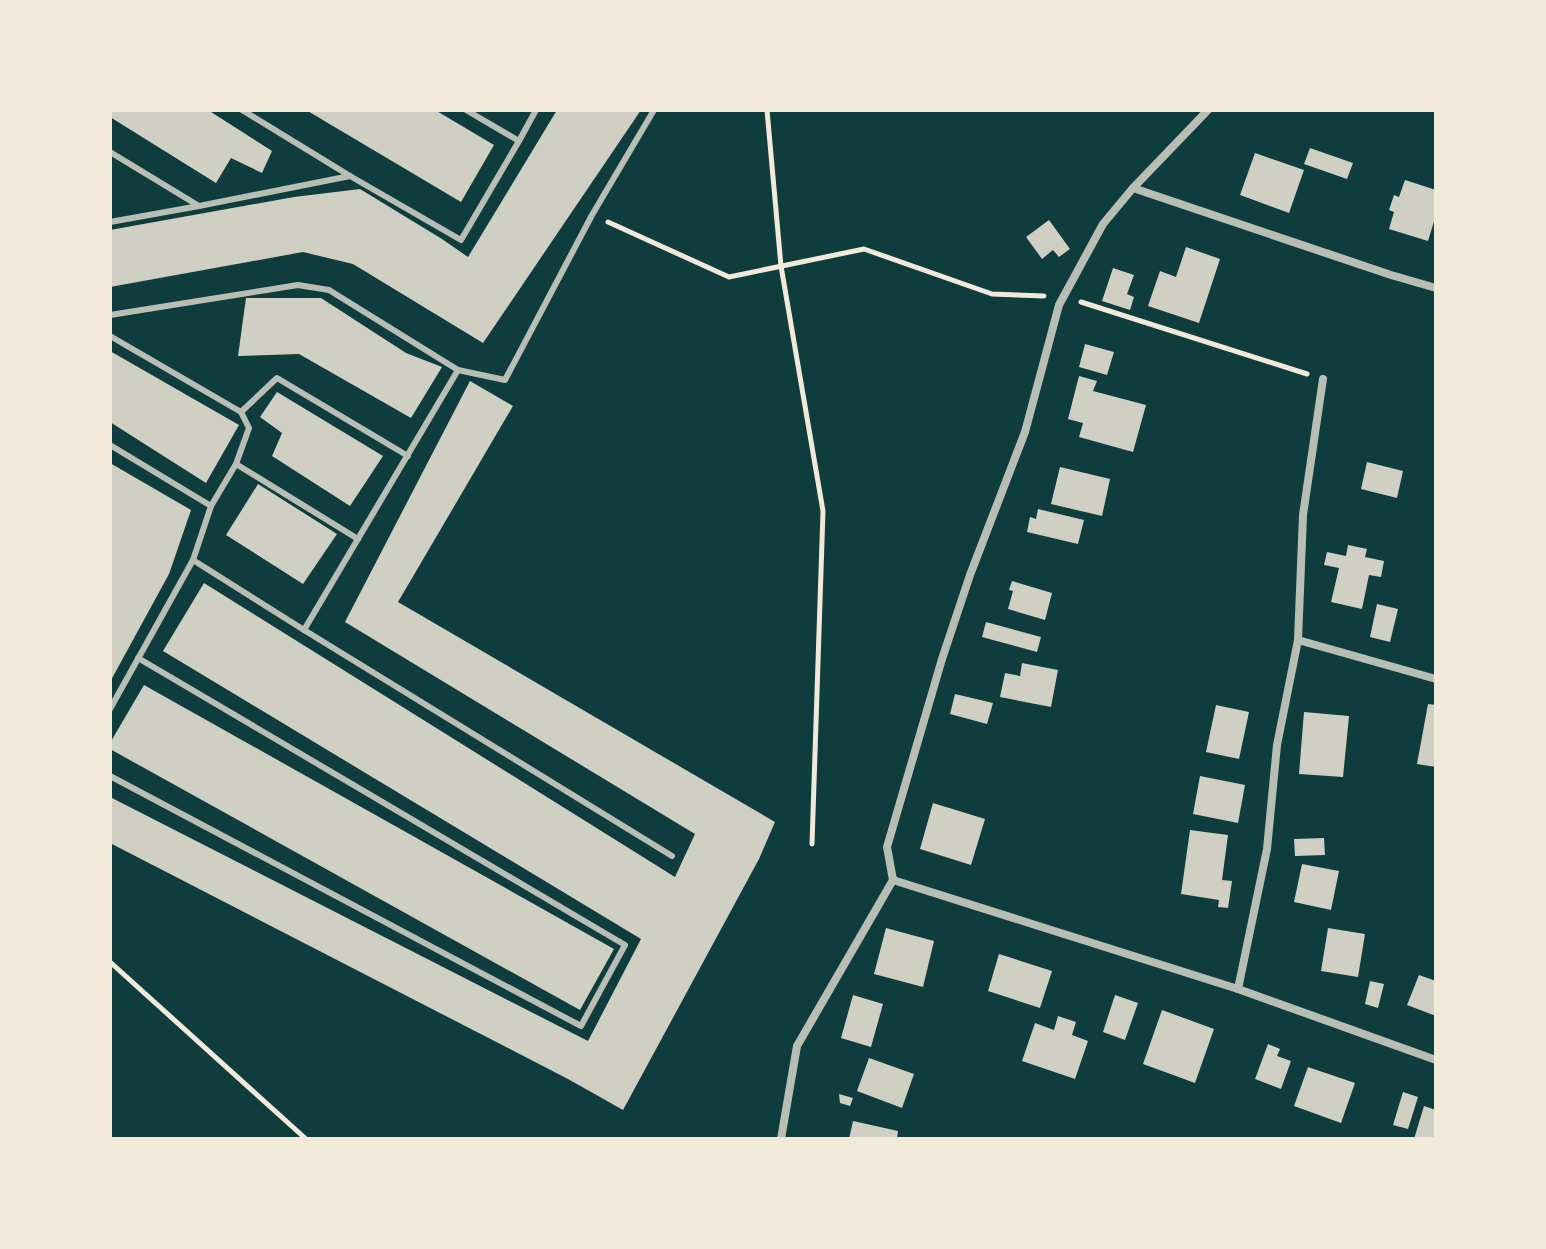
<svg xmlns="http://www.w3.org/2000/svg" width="1546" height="1249" font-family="Commissioner,sans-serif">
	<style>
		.building { fill: #cfcfc3 }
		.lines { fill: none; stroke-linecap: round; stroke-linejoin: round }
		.path { stroke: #f1e9da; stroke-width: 5 }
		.service { stroke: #b8beb3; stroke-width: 6 }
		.minor { stroke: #b8beb3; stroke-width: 8 }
	</style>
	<rect width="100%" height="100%" fill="#0f3d3e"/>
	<g class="building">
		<polygon points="110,110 208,110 272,151 262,173 231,158 216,183 110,117"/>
		<polygon points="306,110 435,110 494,145 461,202"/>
		<polygon points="557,110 641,110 483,343 353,264 303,252 110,287 110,230 294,197 360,189 442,239 468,257"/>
		<polygon points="1310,148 1353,163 1347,179 1304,164"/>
		<polygon points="1255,153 1304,170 1289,213 1240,195"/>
		<polygon points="1405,180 1436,190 1436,215 1428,241 1389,229 1394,212 1389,210 1394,195 1399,197"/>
		<polygon points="1049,220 1070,249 1059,257 1053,250 1042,259 1026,237"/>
		<polygon points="1186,247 1220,259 1199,323 1148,306 1160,271 1176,277"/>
		<polygon points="1113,268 1134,275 1127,294 1134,297 1130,310 1102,301"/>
		<polygon points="246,298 321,298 406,353 442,367 411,418 299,354 238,356"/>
		<polygon points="1085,344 1114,352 1107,375 1079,367"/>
		<polygon points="110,351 239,425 206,483 110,422"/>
		<polygon points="1079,376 1097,381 1093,391 1146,405 1133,452 1079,437 1083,423 1068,419"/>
		<polygon points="470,381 513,406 398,602 775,822 759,859 623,1110 568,1079 110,843 110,797 588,1041 641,939 163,651 204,583 675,877 695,834 345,622"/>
		<polygon points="277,392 383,456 350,506 272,456 282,433 260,417"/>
		<polygon points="1367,462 1403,471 1397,498 1361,489"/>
		<polygon points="110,463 191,510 169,574 110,682"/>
		<polygon points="1060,467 1110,479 1102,516 1051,504"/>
		<polygon points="258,484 337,534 303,584 226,535"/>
		<polygon points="1038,509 1084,520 1078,544 1027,532 1030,517 1036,519"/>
		<polygon points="1348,545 1367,549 1365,557 1384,561 1381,577 1369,575 1362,609 1331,602 1339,568 1324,565 1327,552 1346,556"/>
		<polygon points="1012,581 1052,593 1045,620 1008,609 1013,591 1009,590"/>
		<polygon points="1377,604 1398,609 1390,642 1370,637"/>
		<polygon points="986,622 1041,637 1037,652 982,637"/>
		<polygon points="1022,663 1058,670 1051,707 1000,697 1005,673 1020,676"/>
		<polygon points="144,685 614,949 580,1010 110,749 110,743"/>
		<polygon points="955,694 993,703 987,724 950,714"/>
		<polygon points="1428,704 1436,705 1436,767 1417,764"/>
		<polygon points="1216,705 1249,712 1239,759 1206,752"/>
		<polygon points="1304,712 1349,716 1343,777 1299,774"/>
		<polygon points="1200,776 1245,785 1238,823 1193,814"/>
		<polygon points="933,803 985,819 971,865 920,849"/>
		<polygon points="1190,830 1228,835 1222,880 1232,881 1228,908 1218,907 1219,900 1181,894"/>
		<polygon points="1324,838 1325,855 1295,856 1294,839"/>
		<polygon points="1302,864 1339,871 1331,910 1294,902"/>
		<polygon points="886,928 934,941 923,987 874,974"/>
		<polygon points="1328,928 1365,934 1358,977 1321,971"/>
		<polygon points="999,954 1052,971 1040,1008 988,991"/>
		<polygon points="1419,975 1436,981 1436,1016 1407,1005"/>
		<polygon points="1370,981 1384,984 1378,1008 1365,1004"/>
		<polygon points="853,995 883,1004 871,1047 841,1038"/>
		<polygon points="1115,995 1138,1003 1125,1040 1103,1032"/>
		<polygon points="1162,1010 1214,1029 1195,1083 1143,1064"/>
		<polygon points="1058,1016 1076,1022 1072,1035 1088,1041 1075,1079 1022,1061 1035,1023 1054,1030"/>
		<polygon points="1268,1044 1280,1049 1277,1056 1291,1061 1281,1089 1255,1079"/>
		<polygon points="869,1058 914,1074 902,1108 857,1091"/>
		<polygon points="1308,1067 1355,1083 1341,1123 1294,1106"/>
		<polygon points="1403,1092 1418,1097 1408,1129 1393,1125"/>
		<polygon points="839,1094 853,1098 850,1106 840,1103"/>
		<polygon points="1424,1106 1436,1110 1436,1139 1414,1139"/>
		<polygon points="853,1121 898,1131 897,1139 849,1139"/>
	</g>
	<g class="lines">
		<g class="path">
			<polyline points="767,110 781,266 823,511 812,844"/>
			<polyline points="608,222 729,277 864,249 992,294 1044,296"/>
			<polyline points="1081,302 1307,374"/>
			<polyline points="110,962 306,1139"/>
		</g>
		<g class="service">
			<polyline points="519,141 536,110"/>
			<polyline points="110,152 199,206 110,222"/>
			<polyline points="350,176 461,240 519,141 466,110"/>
			<polyline points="199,206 350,176 242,110"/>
			<polyline points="110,315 298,285 329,290 458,370 304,630"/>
			<polyline points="110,336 241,412 277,378 408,456"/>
			<polyline points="458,370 505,380 592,215 654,110"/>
			<polyline points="110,445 211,506 193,560 110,709"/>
			<polyline points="236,464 358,539"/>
			<polyline points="211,506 236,464 249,428 241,412"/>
			<polyline points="193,560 304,630 672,856"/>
			<polyline points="110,776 581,1026 625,945 138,658"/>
		</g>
		<g class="minor">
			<polyline points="1133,188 1391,275 1436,288"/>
			<polyline points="1298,640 1436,679"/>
			<polyline points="893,880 887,847 942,659 970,575 1025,432 1059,305 1103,224 1133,188 1208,110"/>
			<polyline points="893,880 1238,989 1436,1060"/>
			<polyline points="1238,989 1267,849 1277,745 1298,640 1303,515 1323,379"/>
			<polyline points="781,1139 797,1046 893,880"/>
		</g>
	</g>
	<rect width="1546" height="1249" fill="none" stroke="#f1e9da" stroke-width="224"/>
</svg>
